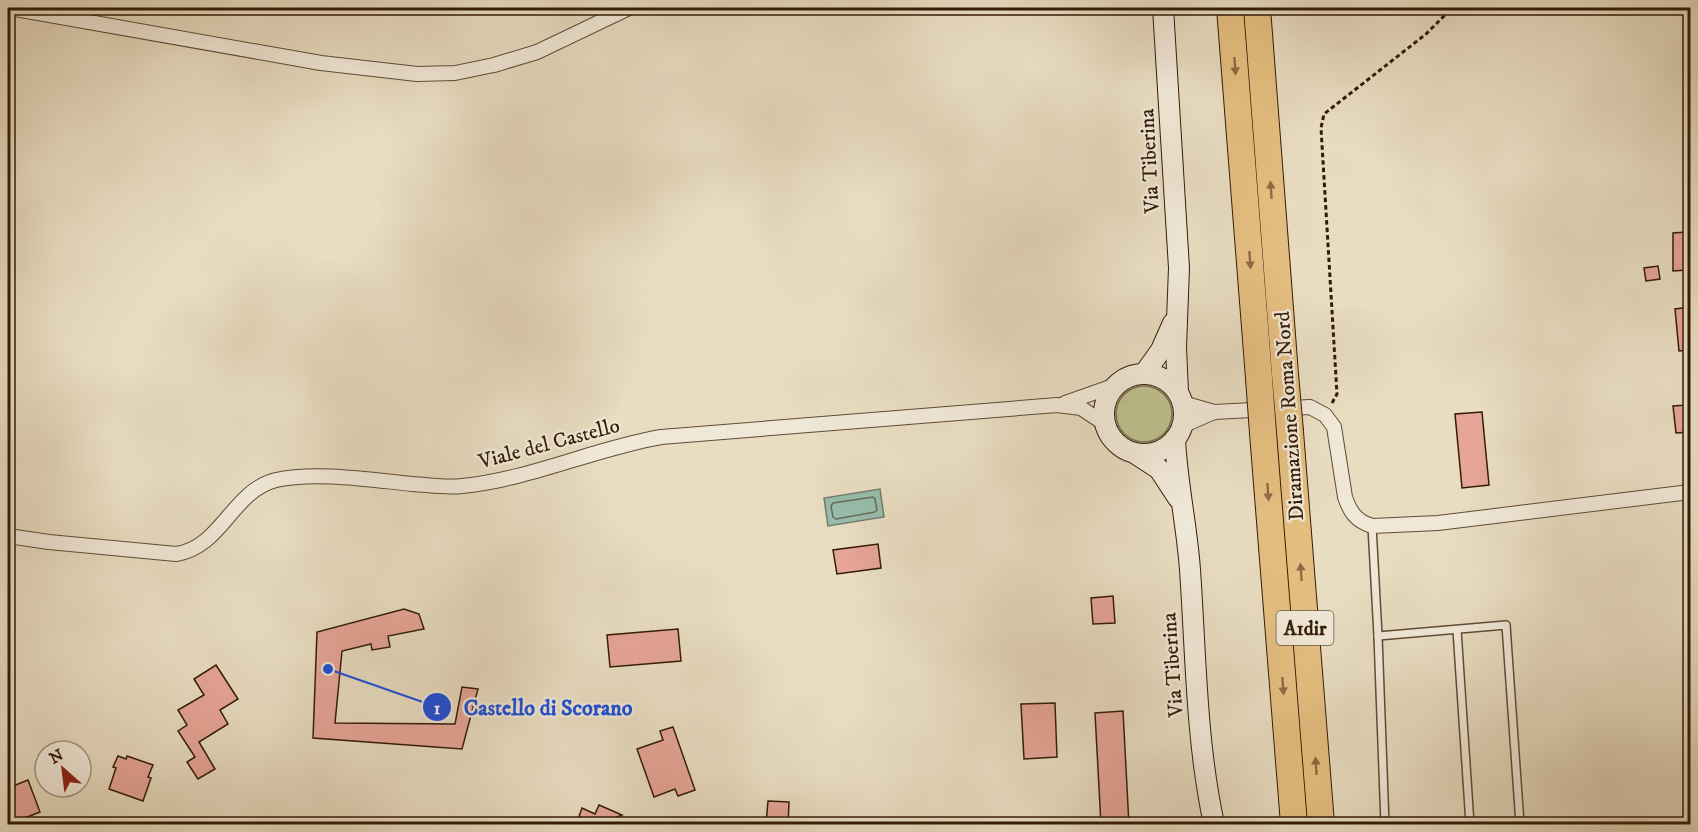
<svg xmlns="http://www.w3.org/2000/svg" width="1698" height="832" font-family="'IM FELL DW Pica',serif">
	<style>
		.green { fill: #bebe8d; stroke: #786c4a; stroke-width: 1.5 }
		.water { fill: #98bcac; stroke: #707c6a; stroke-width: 1.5 }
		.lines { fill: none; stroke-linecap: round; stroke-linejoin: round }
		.shore { stroke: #666c5a; stroke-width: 1.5 }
		.stream { stroke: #707c6a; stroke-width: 4.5 }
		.building { fill: #e6a597; stroke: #331b07; stroke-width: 1.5 }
		.service-casing { stroke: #604b36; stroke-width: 10 }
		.minor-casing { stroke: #604b36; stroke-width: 16 }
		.secondary-casing { stroke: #331b07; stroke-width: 22 }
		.motorway-casing { stroke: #331b07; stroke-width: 28 }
		.path { stroke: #331b07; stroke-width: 3; stroke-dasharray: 4.5 3; stroke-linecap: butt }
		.service { stroke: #f0e8d7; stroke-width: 7 }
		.minor { stroke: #f0e8d7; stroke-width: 14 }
		.secondary { stroke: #f0e8d7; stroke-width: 20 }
		.motorway { stroke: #e4be80; stroke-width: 26 }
		.motorway-bridge-casing { stroke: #331b07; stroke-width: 28; stroke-linecap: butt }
		.motorway-bridge { stroke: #e4be80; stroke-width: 26 }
		.oneway { fill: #8c6c44 }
		.labels { text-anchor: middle; stroke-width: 4.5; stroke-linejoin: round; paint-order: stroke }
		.shield { fill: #f0e8d7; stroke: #6c5845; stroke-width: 1.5 }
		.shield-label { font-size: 20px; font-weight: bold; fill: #331b07 }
		.street-label { font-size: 21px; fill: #331b07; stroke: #f0e8d7 }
		.leader { fill: none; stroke: #1d4ed8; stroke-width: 2 }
		.callout-dot { fill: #1d4ed8; stroke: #f0e8d7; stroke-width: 2 }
		.mark-label { font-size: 18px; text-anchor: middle; font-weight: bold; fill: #fff }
		.callout-label { font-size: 22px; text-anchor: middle; font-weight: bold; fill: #1d4ed8; stroke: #f0e8d7; stroke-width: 4.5; stroke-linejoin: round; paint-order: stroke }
	</style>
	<rect width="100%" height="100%" fill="#e8dcc1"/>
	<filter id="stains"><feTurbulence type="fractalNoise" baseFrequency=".00333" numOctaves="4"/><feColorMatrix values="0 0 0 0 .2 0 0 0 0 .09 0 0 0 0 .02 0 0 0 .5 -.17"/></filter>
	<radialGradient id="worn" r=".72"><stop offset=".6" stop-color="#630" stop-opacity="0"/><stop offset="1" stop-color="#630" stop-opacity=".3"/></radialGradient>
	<circle class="green" cx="1144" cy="414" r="28"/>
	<polygon class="water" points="880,489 884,517 828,526 824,498"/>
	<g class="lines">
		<polygon class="shore" points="873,497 875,499 877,510 875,512 836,519 833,517 831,506 833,503"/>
		<polyline class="stream" points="384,824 390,822 400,824"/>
	</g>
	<g class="building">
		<polygon points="1686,232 1687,270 1673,271 1673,233"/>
		<polygon points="1658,266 1660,279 1646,281 1644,268"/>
		<polygon points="1690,307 1690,350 1679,351 1675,309"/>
		<polygon points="1687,405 1690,432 1676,433 1673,406"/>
		<polygon points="1482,412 1489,485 1462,488 1455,414"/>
		<polygon points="878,544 881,568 837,574 833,550"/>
		<polygon points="1113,596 1115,623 1093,624 1091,598"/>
		<polygon points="404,609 419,614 424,629 388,636 390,647 372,650 371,644 342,651 335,723 455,724 462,687 478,689 462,749 313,738 317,632"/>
		<polygon points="678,629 681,661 610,667 607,635"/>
		<polygon points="216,665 238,699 220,710 228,724 199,742 215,769 198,779 187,762 195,757 178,731 187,725 178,710 204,695 194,679"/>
		<polygon points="1055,703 1057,757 1024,759 1021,704"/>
		<polygon points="1123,711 1129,825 1101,825 1095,713"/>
		<polygon points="673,727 695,790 678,796 675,789 654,797 637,749 663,740 660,731"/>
		<polygon points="118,756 126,759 127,756 153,765 148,777 151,778 143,801 109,789 116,768 113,767"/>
		<polygon points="28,780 40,812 12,823 8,810 8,788"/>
		<polygon points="768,801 789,802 788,825 766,825"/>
		<polygon points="599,805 622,815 610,820 620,825 576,825 582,808 595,814"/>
	</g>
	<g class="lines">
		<defs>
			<g id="service">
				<polyline points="1372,526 1378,636 1385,824"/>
				<polyline points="1457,630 1470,824"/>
				<polyline points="1378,636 1506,625 1520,824"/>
			</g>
			<g id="minor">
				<polyline points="10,8 321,63 417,74 455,73 494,65 537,52 629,8"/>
				<polyline points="1065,403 1116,385"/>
				<path d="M 1183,403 L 1214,412 L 1310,407 L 1325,415 L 1334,427 L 1345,497 C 1350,512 1356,521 1372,526 L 1438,523 L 1690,492"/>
				<polyline points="1182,426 1214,412"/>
				<path d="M 8,536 L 49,542 L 176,554 C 222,547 232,491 276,480 C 315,471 372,480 413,484 C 429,485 446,488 462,486 C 531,479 593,449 661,437 L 1057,405 L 1081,408 L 1105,424"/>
			</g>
			<g id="secondary">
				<polyline points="1163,8 1179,268 1176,347 1178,392"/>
				<circle cx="1144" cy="414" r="40"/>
				<polyline points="1144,374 1161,350 1173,323"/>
				<path d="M 1175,439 C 1177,483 1187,526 1190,570 C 1196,655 1196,741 1214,824"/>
				<polyline points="1136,454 1159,469 1178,498"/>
			</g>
			<g id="motorway">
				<polyline points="1230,8 1259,378"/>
				<polyline points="1257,8 1285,374"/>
				<polyline points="1290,432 1321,824"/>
				<polyline points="1263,433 1294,824"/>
			</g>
		</defs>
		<use href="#service" class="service-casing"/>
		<use href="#minor" class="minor-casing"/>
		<use href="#secondary" class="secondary-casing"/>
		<use href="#motorway" class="motorway-casing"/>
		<polyline class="path" points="1332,403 1337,394 1321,128 1324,114 1426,34 1452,8"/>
		<use href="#service" class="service"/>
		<use href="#minor" class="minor"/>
		<use href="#secondary" class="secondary"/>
		<use href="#motorway" class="motorway"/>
		<defs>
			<g id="motorway-bridge">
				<polyline points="1285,374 1290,432"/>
				<polyline points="1259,378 1263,433"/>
			</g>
		</defs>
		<use href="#motorway-bridge" class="motorway-bridge-casing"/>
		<use href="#motorway-bridge" class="motorway-bridge"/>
	</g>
	<defs><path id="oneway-solid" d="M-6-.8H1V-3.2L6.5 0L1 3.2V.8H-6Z" transform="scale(1.5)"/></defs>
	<g class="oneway">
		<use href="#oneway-solid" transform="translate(1235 66) rotate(86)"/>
		<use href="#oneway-solid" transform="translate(1271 190) rotate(-94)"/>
		<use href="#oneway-solid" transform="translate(1250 260) rotate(86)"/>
		<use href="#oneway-solid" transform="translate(1268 492) rotate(86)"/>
		<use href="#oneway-solid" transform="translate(1301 572) rotate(-94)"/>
		<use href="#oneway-solid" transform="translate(1283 686) rotate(86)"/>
		<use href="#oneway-solid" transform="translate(1316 766) rotate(-94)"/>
	</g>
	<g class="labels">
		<rect class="shield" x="1276.5" y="611" width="57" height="34" rx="4.5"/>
		<g class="shield-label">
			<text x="1305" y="635">A1dir</text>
		</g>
		<g class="street-label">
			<text transform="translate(1149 161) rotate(-93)" y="7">Via Tiberina</text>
			<text transform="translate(1289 416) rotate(-94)" y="7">Diramazione Roma Nord</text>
			<text transform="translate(549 443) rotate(-15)" y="7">Viale del Castello</text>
			<text transform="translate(1172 665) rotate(-94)" y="7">Via Tiberina</text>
		</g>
	</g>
	<path class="leader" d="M328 669L437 707"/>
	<g class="callout-dot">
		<circle cx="328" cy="669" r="6"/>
		<circle cx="437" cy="707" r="15"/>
	</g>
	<g class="mark-label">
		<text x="437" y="714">1</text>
	</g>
	<g class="callout-label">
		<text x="548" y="715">Castello di Scorano</text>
	</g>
	<rect width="1698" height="832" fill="none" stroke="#e8dcc1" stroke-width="30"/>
	<rect x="9" y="9" width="1680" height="814" fill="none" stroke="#331b07" stroke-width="3"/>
	<rect x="15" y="15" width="1668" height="802" fill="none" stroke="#331b07" stroke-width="1.5"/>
	<g transform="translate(63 769) rotate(332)"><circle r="28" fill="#f0e8d7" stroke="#a49684" stroke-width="1.5"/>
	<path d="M0-4.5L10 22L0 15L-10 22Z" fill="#8f2418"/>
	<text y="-9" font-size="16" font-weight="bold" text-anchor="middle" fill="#331b07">N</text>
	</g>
	<rect width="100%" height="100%" filter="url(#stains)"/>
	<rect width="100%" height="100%" fill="url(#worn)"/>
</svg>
